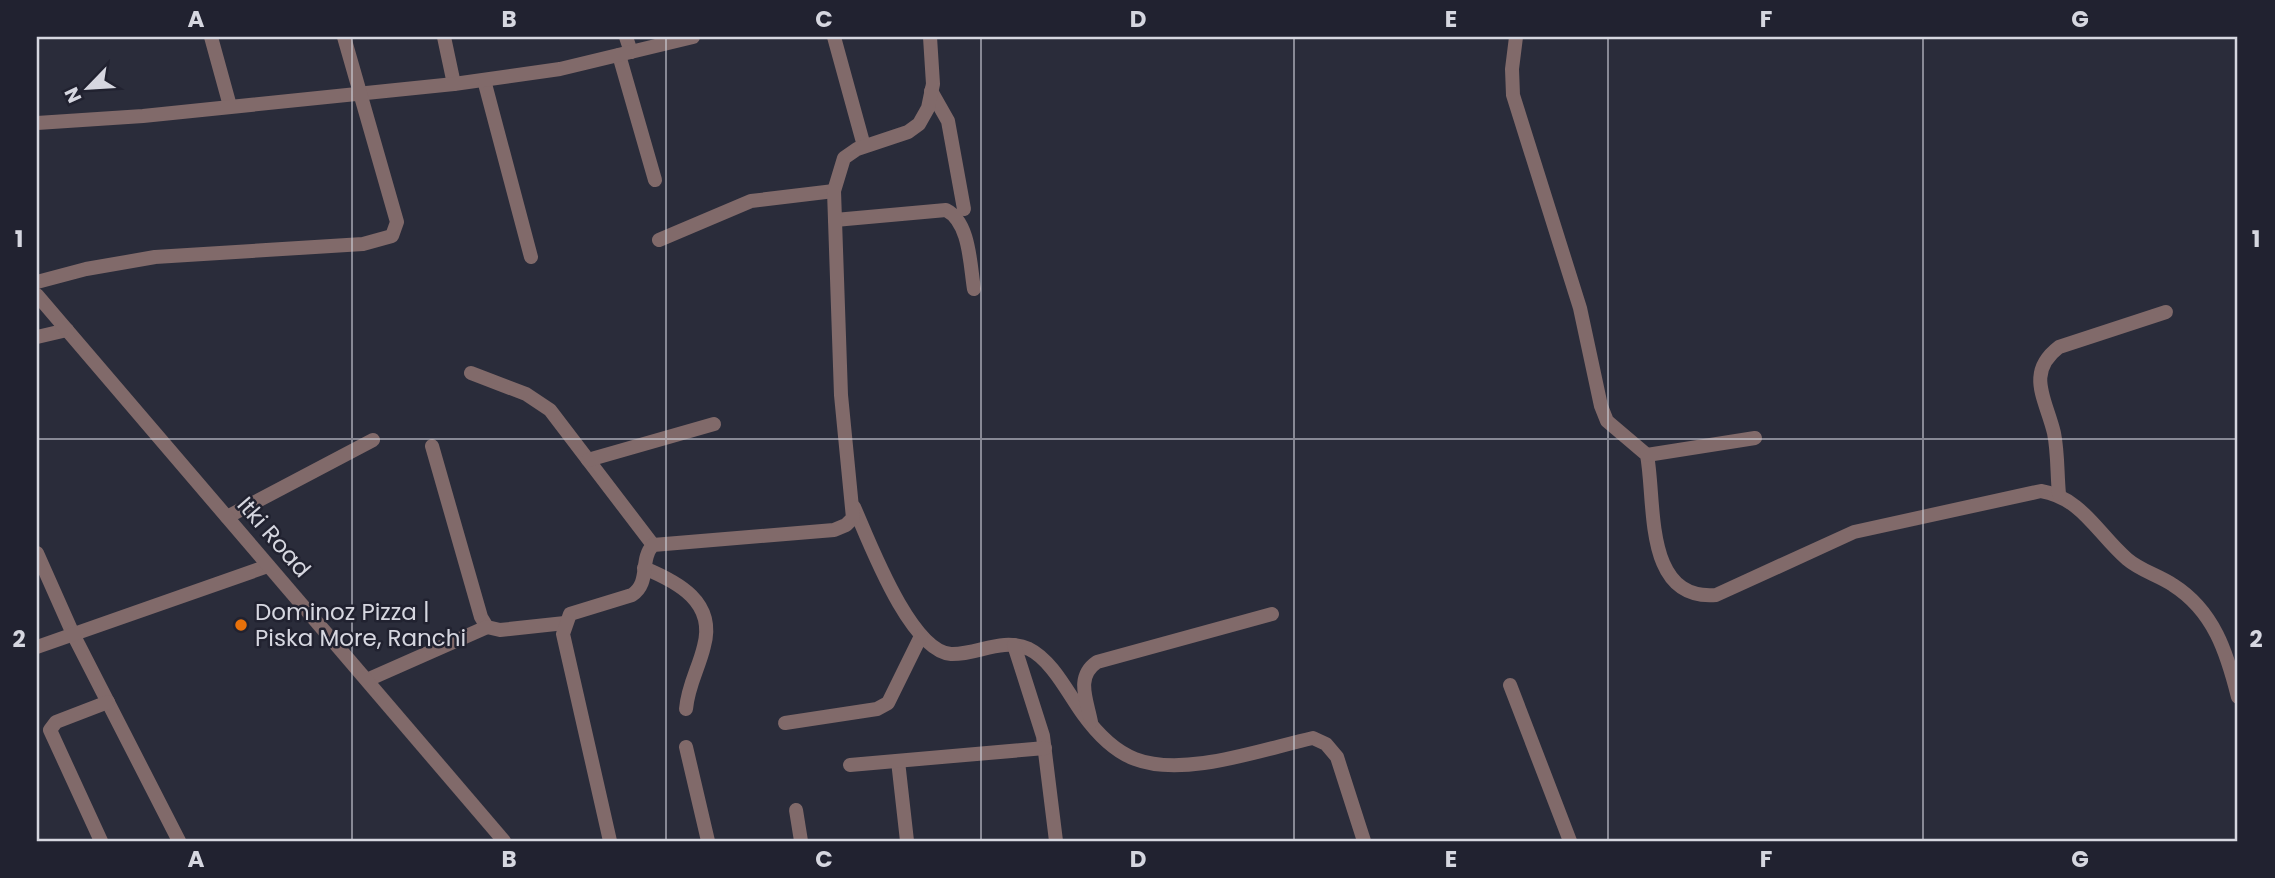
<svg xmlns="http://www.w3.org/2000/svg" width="2275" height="878" font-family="Poppins,sans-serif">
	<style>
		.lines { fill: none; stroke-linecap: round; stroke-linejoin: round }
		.minor { stroke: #816a6a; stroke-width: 14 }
		.tertiary { stroke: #816a6a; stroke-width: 14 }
		.grid { fill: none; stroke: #d6d7e0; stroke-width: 2; stroke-opacity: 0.55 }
		.food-dot { fill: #e8710a; stroke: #212230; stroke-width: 2.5 }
		.labels { text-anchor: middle; stroke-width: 5; stroke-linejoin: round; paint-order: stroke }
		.street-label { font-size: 23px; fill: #d6d7e0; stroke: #212230 }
		.poi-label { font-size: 23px; fill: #d6d7e0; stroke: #212230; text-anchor: start }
		.neatline { fill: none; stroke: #d6d7e0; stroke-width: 2.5 }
		.grid-label { font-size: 23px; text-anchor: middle; font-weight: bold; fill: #d6d7e0 }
	</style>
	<rect width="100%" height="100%" fill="#2a2c3a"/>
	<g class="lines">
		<g class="minor">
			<polyline points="211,37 230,106"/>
			<polyline points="444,37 454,84"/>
			<polyline points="626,37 631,52"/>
			<polyline points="834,37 864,146"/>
			<path d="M 1516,37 L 1512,69 L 1513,95 L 1580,308 L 1601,406 L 1607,421 L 1647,455 C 1656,503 1643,601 1716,595 L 1854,532 L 2041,491 C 2082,498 2097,533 2127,559 C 2141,571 2158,575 2173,585 C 2214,611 2227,653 2238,697"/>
			<polyline points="619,55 655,180"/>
			<polyline points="484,80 531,257"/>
			<polyline points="931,91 948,121 964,209"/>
			<polyline points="37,123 143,116 454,84 560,69 693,37"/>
			<path d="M 835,220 L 946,210 C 970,222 970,265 974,289"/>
			<polyline points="659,240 751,201 834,191"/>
			<polyline points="37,282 86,269 155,257 363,244 392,236 397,222 344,37"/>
			<polyline points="37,337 67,330"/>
			<polyline points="471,373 526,394 550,410 653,545"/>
			<polyline points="432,446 481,617 487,627 500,630 565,623"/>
			<polyline points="1647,455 1755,438"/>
			<polyline points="588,460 714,424"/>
			<path d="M 2059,494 C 2057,474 2058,453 2054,433 C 2046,399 2025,373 2059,347 L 2166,312"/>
			<path d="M 854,507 C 869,541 910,651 951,654 C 978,655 1001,637 1029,649 C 1052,660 1069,695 1083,714 C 1096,732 1114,751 1135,759 C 1184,778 1263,749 1313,738 L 1326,744 L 1337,757 L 1364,841"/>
			<polyline points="227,517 373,440"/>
			<polyline points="37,553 73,634 179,841"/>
			<path d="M 644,568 C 678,582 716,602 704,646 C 699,668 688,685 686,709"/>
			<polyline points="1014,645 1043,736 1056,841"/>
			<polyline points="37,647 268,566"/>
			<polyline points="367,680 487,627"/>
			<polyline points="1510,685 1570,841"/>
			<path d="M 1091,722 C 1087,700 1075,677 1097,662 L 1272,614"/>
			<polyline points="785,723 877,709 888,703 921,636"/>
			<polyline points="686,747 708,841"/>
			<polyline points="898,761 907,841"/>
			<polyline points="850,765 1045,748"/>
			<polyline points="796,810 801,841"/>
			<polyline points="101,841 50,730 56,722 108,702"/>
			<path d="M 610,841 L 563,634 L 570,614 L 632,595 C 651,582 639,560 653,545 L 834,530 L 846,525 L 853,518 L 841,395 L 834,191 L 844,158 L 857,149 L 908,132 L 919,124 L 928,108 L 933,84 L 930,37"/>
		</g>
		<polyline class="tertiary" points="37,295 504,841"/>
	</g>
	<path class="grid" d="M 352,37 L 352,841M 666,37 L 666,841M 981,37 L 981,841M 1294,37 L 1294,841M 1608,37 L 1608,841M 1923,37 L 1923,841M 37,439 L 2238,439"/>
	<circle class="food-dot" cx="241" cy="625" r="7"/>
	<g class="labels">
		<g class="street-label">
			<text transform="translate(274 537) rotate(49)" y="8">Itki Road</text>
		</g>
		<g class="poi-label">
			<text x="255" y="620">Dominoz Pizza |<tspan x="255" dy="26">Piska More, Ranchi</tspan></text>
		</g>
	</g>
	<rect width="2275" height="878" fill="none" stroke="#212230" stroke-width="77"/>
	<g transform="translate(88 88) rotate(245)" stroke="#212230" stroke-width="5" paint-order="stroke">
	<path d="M0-5L12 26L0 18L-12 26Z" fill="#d6d7e0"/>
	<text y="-10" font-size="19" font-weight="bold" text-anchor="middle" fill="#d6d7e0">N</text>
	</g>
	<rect x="38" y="38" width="2198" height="802" class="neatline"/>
	<g class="grid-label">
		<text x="196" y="27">A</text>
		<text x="509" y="27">B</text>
		<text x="824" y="27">C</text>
		<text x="1138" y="27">D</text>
		<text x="1451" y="27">E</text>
		<text x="1766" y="27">F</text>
		<text x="2080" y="27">G</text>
		<text x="19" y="247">1</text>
		<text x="2256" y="247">1</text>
		<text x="19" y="647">2</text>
		<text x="2256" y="647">2</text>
		<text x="196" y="867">A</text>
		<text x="509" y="867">B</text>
		<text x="824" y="867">C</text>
		<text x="1138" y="867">D</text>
		<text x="1451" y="867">E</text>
		<text x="1766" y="867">F</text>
		<text x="2080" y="867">G</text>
	</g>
</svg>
